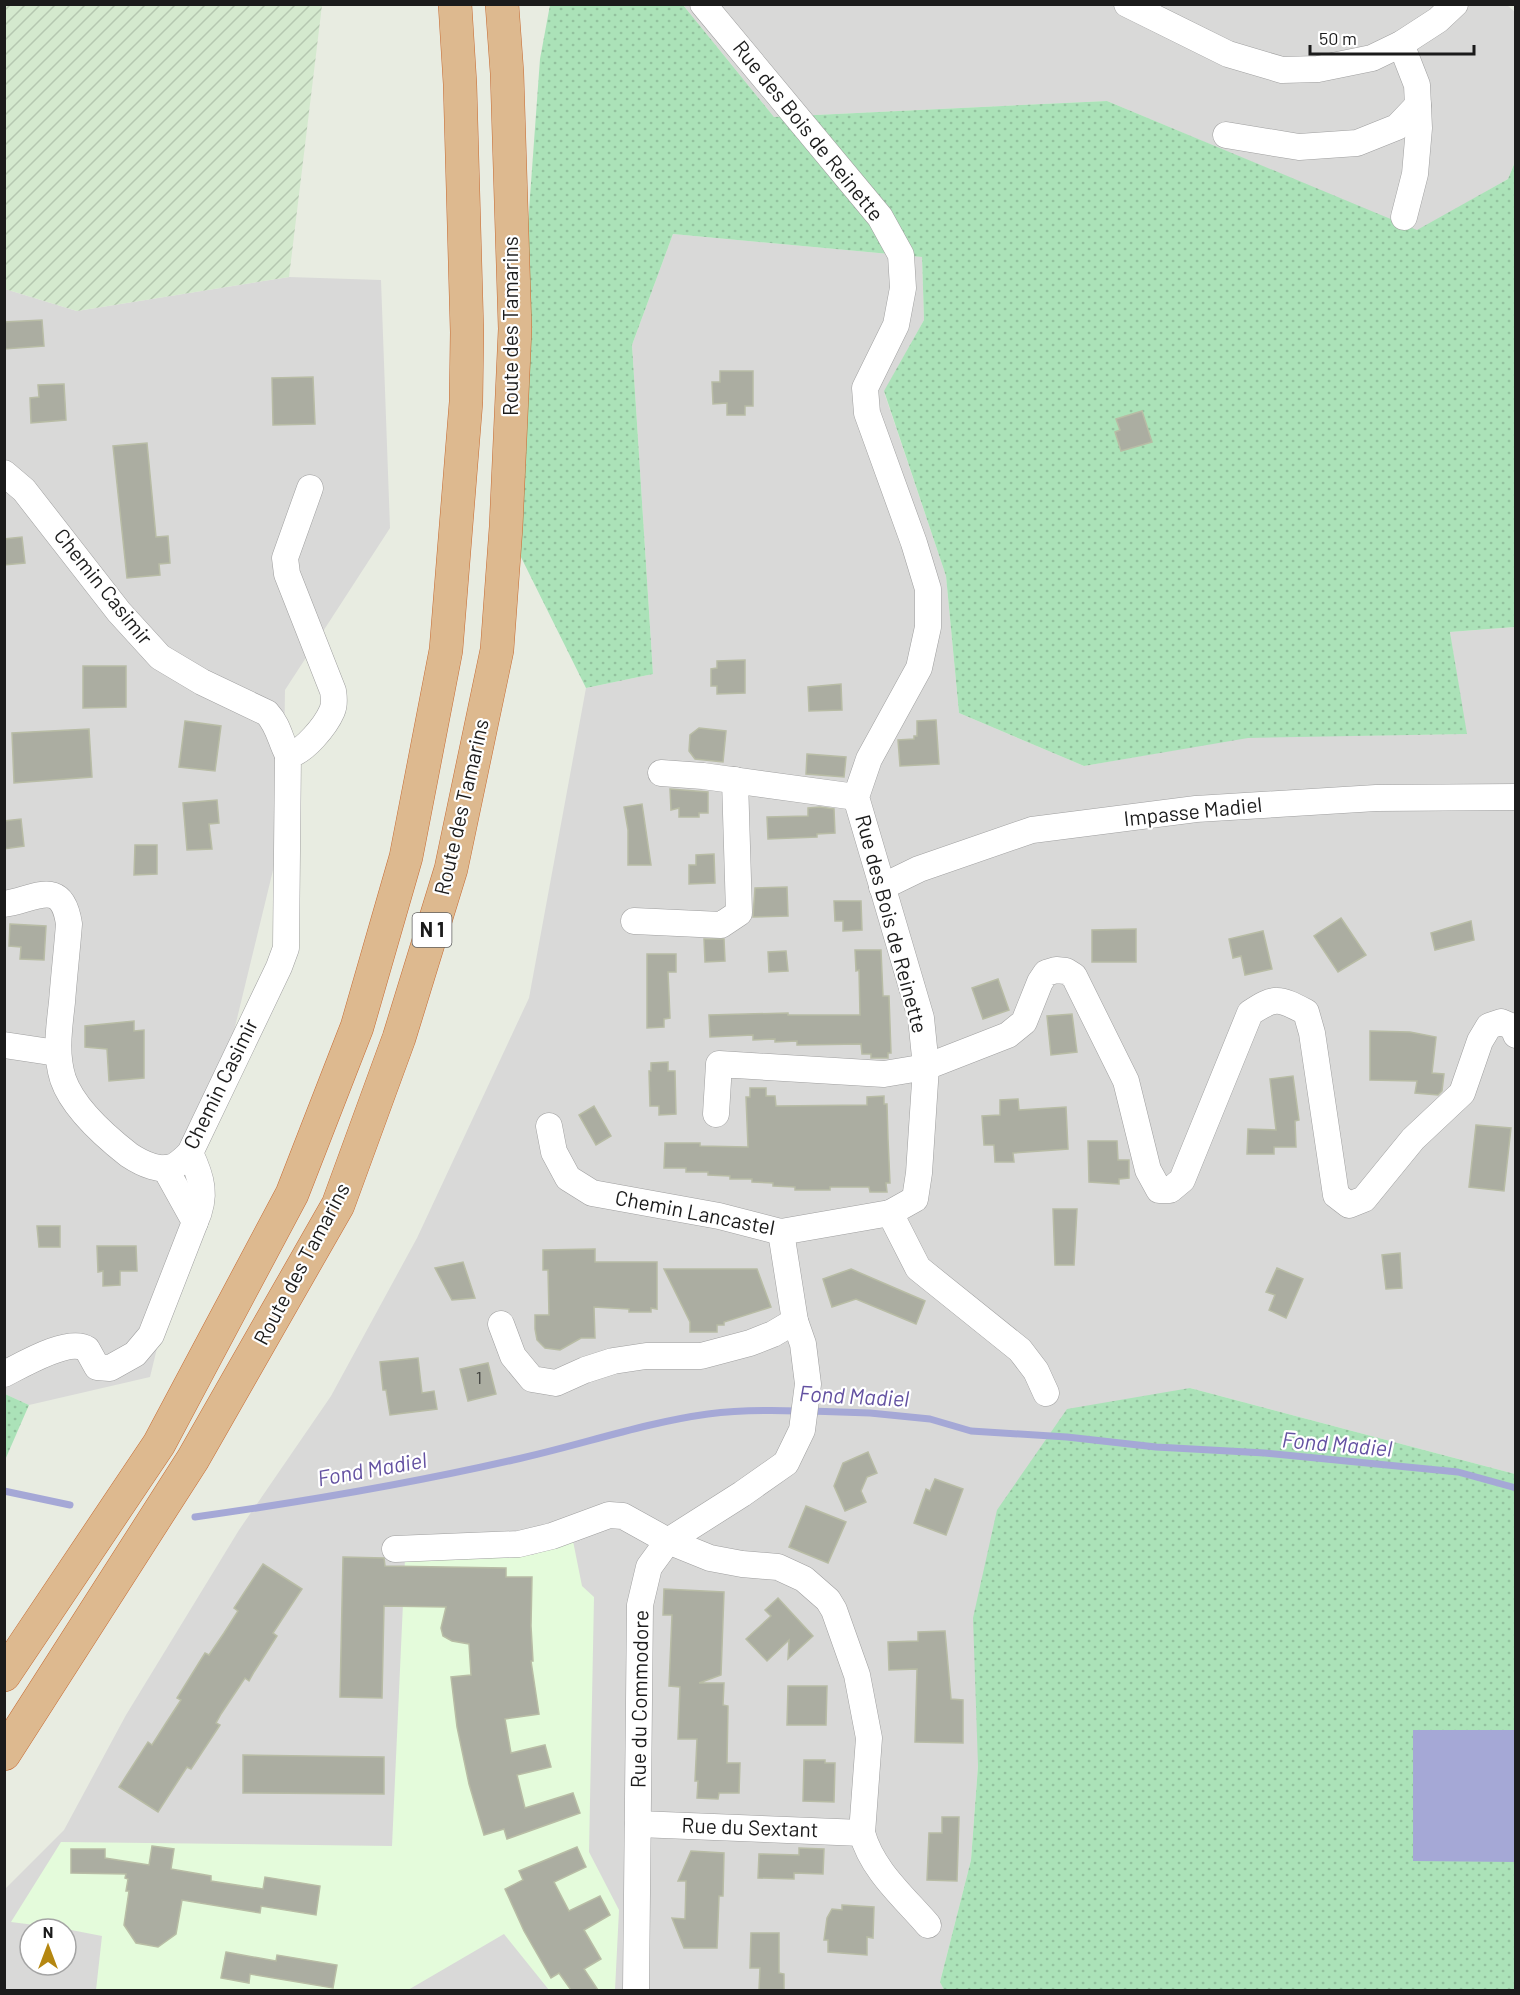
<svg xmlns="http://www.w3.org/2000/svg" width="1520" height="1995" font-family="Barlow,sans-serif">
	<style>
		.residential { fill: #d9d9d8; fill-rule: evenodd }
		.education { fill: #e4fbdb }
		.farmland { fill: url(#farmland-furrows) }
		.grass { fill: url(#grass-dots) }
		.water { fill: #a5a8d6 }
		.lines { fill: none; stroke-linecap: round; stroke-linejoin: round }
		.stream { stroke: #a5a8d6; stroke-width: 7 }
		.building { fill: #abada1; stroke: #b8bca5; stroke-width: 1.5 }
		.street-casing { stroke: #9f9f9f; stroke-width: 27 }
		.highway-casing { stroke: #c66a33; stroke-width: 34 }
		.street { stroke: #fff; stroke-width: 26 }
		.highway { stroke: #ddb98f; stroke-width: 33 }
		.labels { text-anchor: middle; stroke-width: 4.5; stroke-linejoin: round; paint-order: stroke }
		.number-label { font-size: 18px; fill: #3f403c }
		.shield { fill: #fff; stroke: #5f5f5f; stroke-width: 1.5 }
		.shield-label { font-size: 20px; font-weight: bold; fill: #1b1b1b }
		.street-label { font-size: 21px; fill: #1b1b1b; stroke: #fff }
		.water-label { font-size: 22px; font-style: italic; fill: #6351a1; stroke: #fff }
	</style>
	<defs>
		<pattern id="farmland-furrows" width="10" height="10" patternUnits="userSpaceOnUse" patternTransform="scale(1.5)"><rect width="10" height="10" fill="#d4e9ce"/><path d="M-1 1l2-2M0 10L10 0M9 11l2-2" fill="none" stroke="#b5c7b0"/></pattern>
		<pattern id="grass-dots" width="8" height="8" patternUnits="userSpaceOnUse" patternTransform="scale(1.5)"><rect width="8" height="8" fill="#abe2b8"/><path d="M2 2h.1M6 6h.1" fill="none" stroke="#93c19e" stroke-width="1.8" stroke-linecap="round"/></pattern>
	</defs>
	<rect width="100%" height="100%" fill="#e8ece1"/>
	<g class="residential">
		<polygon points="683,5 1507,5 1515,12 1515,162 1508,179 1417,231 1107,101 774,117"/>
		<path d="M 673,234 L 922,257 L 924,320 L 884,392 L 946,576 L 959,713 L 1084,766 L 1248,737 L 1466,734 L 1450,632 L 1515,627 L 1515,1474 L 1190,1388 L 978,1766 L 971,1860 L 940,1982 L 944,1990 L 5,1990 L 5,1889 L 64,1830 L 126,1715 L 239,1530 L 331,1396 L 417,1238 L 529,998 L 586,688 L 653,674 L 632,345 ZM 30,1929 L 66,1929 L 66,1965 L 30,1965 Z"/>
		<polygon points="289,277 381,280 390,528 285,690 283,829 150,1377 29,1405 5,1394 5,289 77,311"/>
	</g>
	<polygon class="education" points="573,1541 582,1586 594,1597 589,1852 619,1910 615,1990 549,1990 504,1934 408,1990 96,1990 102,1936 66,1929 11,1922 61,1842 392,1846 405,1559 532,1555"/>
	<polygon class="farmland" points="4,5 322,5 289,277 77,311 5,289"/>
	<g class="grass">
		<polygon points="550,5 683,5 774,117 1107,101 1417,230 1508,179 1515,162 1515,627 1450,632 1467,734 1248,738 1084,766 959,713 946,576 884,391 924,320 922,257 673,234 632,345 653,674 586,688 506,527 540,59"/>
		<polygon points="1190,1388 1515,1474 1515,1990 944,1990 940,1982 971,1860 978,1766 973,1618 997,1510 1067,1409"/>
		<polygon points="5,1394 29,1405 5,1460"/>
	</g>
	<polygon class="water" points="1413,1730 1515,1730 1515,1862 1413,1861"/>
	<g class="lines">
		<g class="stream">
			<polyline points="810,1411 870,1413 930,1419 971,1431 1067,1437 1156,1447 1265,1453 1458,1472 1516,1488"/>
			<polyline points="4,1491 70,1505"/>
			<path d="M 195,1517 C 302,1502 408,1484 513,1460 C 578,1446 642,1423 708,1414 C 739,1410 768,1410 799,1411"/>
		</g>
	</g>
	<g class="building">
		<polygon points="42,320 44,346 4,349 4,322"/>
		<polygon points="720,371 753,371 753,406 745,406 745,415 727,415 727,403 713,404 712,382 720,382"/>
		<polygon points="313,377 315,424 273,425 272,378"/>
		<polygon points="64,384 66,420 31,423 30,398 39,397 38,385"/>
		<polygon points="1142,411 1152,442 1121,451 1115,432 1120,430 1116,419"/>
		<polygon points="147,443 156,537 168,536 170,563 159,564 160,575 127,578 113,446"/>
		<polygon points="22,537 25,563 4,565 4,539"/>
		<polygon points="745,660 745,693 717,694 717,686 711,686 711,669 717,668 717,661"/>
		<polygon points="83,666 126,666 126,707 83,708"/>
		<polygon points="841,684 842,710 809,711 808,687"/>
		<polygon points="936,720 939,764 900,766 898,740 914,739 914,736 917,736 917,721"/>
		<polygon points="185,721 221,726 215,771 179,767"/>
		<polygon points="699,728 726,731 723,762 695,759 689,751 690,735"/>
		<polygon points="89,729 92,777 14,783 12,733"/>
		<polygon points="807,754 846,757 844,777 806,774"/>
		<polygon points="670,789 708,792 708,813 699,813 699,817 679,817 679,808 671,810"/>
		<polygon points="217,800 219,823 209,824 212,849 187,850 183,803"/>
		<polygon points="642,804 651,865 628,865 628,830 624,807"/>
		<polygon points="820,807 834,809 835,833 817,834 817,837 768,839 767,817 808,816 808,808"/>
		<polygon points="21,819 24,846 4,849 4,821"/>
		<polygon points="135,845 157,845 157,874 134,875"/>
		<polygon points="714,854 715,883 689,884 689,865 696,865 696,855"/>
		<polygon points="787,887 788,916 753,917 755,888"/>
		<polygon points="834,901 861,901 862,930 843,931 843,921 835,921"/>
		<polygon points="1341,918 1366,955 1338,972 1314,936"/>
		<polygon points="1471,921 1474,940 1435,950 1431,933"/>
		<polygon points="10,924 46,926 44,960 20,959 21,947 9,946"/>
		<polygon points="1136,929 1136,962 1092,962 1092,930"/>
		<polygon points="1263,931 1272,969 1245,975 1241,956 1233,958 1229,939"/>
		<polygon points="704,939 724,939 725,961 705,962"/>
		<polygon points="855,950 881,950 883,996 889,996 891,1053 888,1053 888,1058 871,1058 871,1054 862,1054 861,1044 797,1045 797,1041 775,1042 775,1039 753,1040 753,1035 710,1037 709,1015 788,1013 788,1015 860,1015 859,970 856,971"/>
		<polygon points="786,951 788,971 769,972 768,952"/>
		<polygon points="647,954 676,954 676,972 668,972 670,1018 664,1019 664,1027 647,1028"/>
		<polygon points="998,979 1009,1010 983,1019 972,988"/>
		<polygon points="1072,1014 1077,1052 1051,1055 1047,1016"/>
		<polygon points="134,1021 134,1031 144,1030 144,1078 109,1081 107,1049 85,1047 85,1026"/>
		<polygon points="1370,1031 1410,1032 1436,1037 1432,1073 1444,1074 1442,1091 1438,1095 1415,1093 1417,1081 1370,1080"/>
		<polygon points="668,1062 668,1071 675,1071 676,1114 659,1115 659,1106 650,1106 649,1071 651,1071 651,1063"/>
		<polygon points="1293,1076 1299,1120 1295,1121 1296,1147 1274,1147 1274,1154 1247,1154 1248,1129 1276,1130 1270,1079"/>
		<polygon points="750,1088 766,1088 766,1096 775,1096 776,1106 867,1105 867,1097 884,1096 884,1104 887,1104 888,1139 890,1183 886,1183 887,1192 870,1192 869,1187 830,1187 830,1190 795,1190 795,1187 773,1186 773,1183 752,1182 752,1179 730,1179 730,1176 708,1175 708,1172 686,1172 686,1168 664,1168 665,1143 700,1143 700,1146 748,1147 746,1097 750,1097"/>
		<polygon points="1018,1099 1019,1110 1066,1107 1068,1149 1013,1153 1014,1162 995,1162 994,1145 984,1145 982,1116 1000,1115 1000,1100"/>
		<polygon points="594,1106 611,1136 596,1145 579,1115"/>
		<polygon points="1476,1125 1511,1128 1504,1191 1469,1187"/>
		<polygon points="1088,1141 1117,1141 1118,1160 1129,1160 1129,1178 1119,1179 1119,1184 1089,1182"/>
		<polygon points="1053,1209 1077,1209 1074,1265 1055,1265"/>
		<polygon points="37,1226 60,1226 60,1247 39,1247"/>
		<polygon points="97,1246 136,1246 137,1271 120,1271 120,1285 103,1286 103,1271 98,1272"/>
		<polygon points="595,1249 595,1262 657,1262 657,1309 651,1308 651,1312 629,1312 629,1309 594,1307 595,1338 581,1338 560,1350 545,1348 537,1340 535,1329 535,1315 549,1315 548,1270 543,1270 543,1250"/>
		<polygon points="1400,1253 1402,1288 1386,1289 1382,1255"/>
		<polygon points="463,1262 475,1298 452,1300 435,1268"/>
		<polygon points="1277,1268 1303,1279 1286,1318 1269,1310 1275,1295 1266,1292"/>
		<polygon points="664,1269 757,1269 771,1307 724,1322 724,1325 717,1325 717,1332 690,1332 690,1322"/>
		<polygon points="851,1269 925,1301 916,1324 856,1299 832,1307 823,1279"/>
		<polygon points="418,1358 422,1393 434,1391 437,1409 390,1415 386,1390 383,1390 380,1362"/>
		<polygon points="488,1363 496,1394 468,1401 460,1369"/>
		<polygon points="868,1452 877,1473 867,1477 861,1491 866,1502 845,1511 834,1486 843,1463"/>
		<polygon points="935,1479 963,1489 946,1535 914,1523 926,1489 930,1491"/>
		<polygon points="806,1506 846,1522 828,1563 789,1547"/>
		<polygon points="343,1557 384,1558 385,1566 506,1568 506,1577 532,1577 531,1626 533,1661 531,1661 539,1714 505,1719 511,1753 545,1745 551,1767 517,1775 525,1808 573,1793 580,1813 507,1839 504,1829 484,1835 469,1784 457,1727 451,1677 471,1675 469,1644 452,1641 443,1636 441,1628 446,1607 384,1606 382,1698 340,1697"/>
		<polygon points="263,1564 302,1589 273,1633 277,1636 254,1672 249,1681 245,1678 221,1714 216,1723 220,1725 191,1769 187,1767 158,1812 119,1787 148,1742 152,1745 166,1723 181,1700 177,1698 205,1653 209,1655 224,1633 238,1611 234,1608"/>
		<polygon points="664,1589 724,1592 721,1675 699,1683 724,1683 723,1705 728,1706 727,1763 740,1763 739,1793 719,1793 718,1799 697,1798 698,1781 695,1781 697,1739 678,1739 680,1687 669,1686 672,1615 663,1615"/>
		<polygon points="778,1598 813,1636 788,1659 789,1640 767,1661 746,1639 771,1616 765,1610"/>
		<polygon points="945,1631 951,1699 963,1700 963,1743 915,1742 917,1669 889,1670 888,1642 918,1641 918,1632"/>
		<polygon points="788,1686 827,1686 826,1725 787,1725"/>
		<polygon points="243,1755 384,1757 384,1794 243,1793"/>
		<polygon points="804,1760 825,1760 825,1763 835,1763 834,1802 803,1801"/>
		<polygon points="942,1817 959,1817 957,1881 927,1880 929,1833 942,1833"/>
		<polygon points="152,1846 174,1849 171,1869 211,1876 211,1881 263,1889 265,1877 320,1886 316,1915 261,1906 260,1913 182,1900 176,1934 158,1947 136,1943 124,1925 129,1891 126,1891 128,1879 125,1878 126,1874 71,1873 71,1849 105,1849 105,1858 149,1865"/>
		<polygon points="577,1847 586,1867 554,1882 569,1911 600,1896 610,1915 584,1930 601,1959 584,1969 598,1990 571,1990 559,1973 551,1978 524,1931 505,1889 523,1880 519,1871"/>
		<polygon points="799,1848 824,1849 823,1874 794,1873 794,1879 758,1878 759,1854 799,1855"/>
		<polygon points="691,1851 724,1853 723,1896 719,1896 717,1948 684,1948 672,1918 685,1919 686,1881 678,1881"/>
		<polygon points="842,1905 874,1907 873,1938 867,1937 867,1955 828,1952 828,1940 824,1940 827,1918 832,1909 842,1910"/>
		<polygon points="751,1933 779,1933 779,1973 784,1974 784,1990 759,1990 760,1968 750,1968"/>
		<polygon points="226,1952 276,1961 277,1955 337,1965 333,1988 250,1974 249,1983 221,1978"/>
	</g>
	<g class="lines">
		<defs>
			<g id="street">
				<polyline points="703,4 880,217 901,255 903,288 896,325 865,388 867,413 914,543 928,589 928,627 919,668 869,759 856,797 921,1018 926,1067 919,1173 915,1199 890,1213"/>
				<polyline points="1127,4 1228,54 1282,70 1318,69 1372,58 1401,44 1438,20 1455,4"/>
				<polyline points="1401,44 1417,85 1419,128 1415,174 1404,217"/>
				<polyline points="1226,135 1299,147 1357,143 1397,127 1418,105"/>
				<path d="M 4,473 L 24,490 L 119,612 L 160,657 L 202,682 L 267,713 C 279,726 280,740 288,755"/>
				<polyline points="661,773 703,776 856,797"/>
				<polyline points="882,887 919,869 1032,830 1196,809 1376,798 1516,797"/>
				<path d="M 4,904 C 36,899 62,877 69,924 C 67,950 64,976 62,1002 C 59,1029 55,1054 63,1079 C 73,1108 106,1137 129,1155 C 141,1163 163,1174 176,1165 C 181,1162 186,1157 190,1153 L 279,967 L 286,948 L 288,755 C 304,753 326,725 332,711 C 335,704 334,697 333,691 L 287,574 L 285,558 L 310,488"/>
				<polyline points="634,921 721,925 739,913 735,780"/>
				<polyline points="4,1045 57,1053"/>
				<path d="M 716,1114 L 719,1064 L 884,1074 L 926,1067 L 1008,1035 L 1024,1022 L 1040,982 L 1046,973 L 1056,970 L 1066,971 L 1074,976 L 1126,1081 L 1148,1170 L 1159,1190 L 1170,1190 L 1182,1180 L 1250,1013 C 1275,996 1279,998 1306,1012 L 1312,1033 L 1336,1195 L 1349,1205 L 1364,1199 L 1413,1139 L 1462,1093 L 1480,1041 L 1489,1026 L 1501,1022 L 1513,1027 L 1516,1035"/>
				<polyline points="549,1126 554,1152 568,1178 592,1193 719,1216 781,1232 890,1213 918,1268 1020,1350 1036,1371 1046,1393"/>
				<path d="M 190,1153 C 202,1178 207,1196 195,1222"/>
				<polyline points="501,1324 513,1356 532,1379 556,1383 585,1370 613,1361 646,1356 701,1356 750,1343 773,1334 795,1321"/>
				<path d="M 4,1374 C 22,1365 69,1337 87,1349 L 97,1367 L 110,1368 L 135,1354 L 151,1335 L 195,1222 L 165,1168"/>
				<path d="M 395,1549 L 519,1544 L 552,1536 L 609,1515 L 623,1516 L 668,1541 L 710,1558 L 742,1564 L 778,1567 L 804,1579 L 828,1600 L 834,1610 L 857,1675 L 869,1738 L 862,1833 C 872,1870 903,1896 928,1925"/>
				<polyline points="638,1824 862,1833"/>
				<polyline points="636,1990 640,1605 649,1567 668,1541 742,1494 786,1463 802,1430 808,1384 803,1344 795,1321 781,1232"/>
			</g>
			<g id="highway">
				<polyline points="4,1675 159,1444 292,1194 357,1027 406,857 446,650 466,402 467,332 460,84 455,4"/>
				<polyline points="4,1754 193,1459 338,1205 399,1038 451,869 497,650 506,527 515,329 507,73 502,4"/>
			</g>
		</defs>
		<use href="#street" class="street-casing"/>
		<use href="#highway" class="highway-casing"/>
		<use href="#street" class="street"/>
		<use href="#highway" class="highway"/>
	</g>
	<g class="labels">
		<g class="number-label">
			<text x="479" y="1384">1</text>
		</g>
		<rect class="shield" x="412.5" y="913" width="39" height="34" rx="4.5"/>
		<g class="shield-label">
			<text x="432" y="937">N 1</text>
		</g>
		<g class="street-label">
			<text transform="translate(808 131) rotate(51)" y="7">Rue des Bois de Reinette</text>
			<text transform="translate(511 326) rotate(-90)" y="7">Route des Tamarins</text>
			<text transform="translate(103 587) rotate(51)" y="7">Chemin Casimir</text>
			<text transform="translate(462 807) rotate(-77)" y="7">Route des Tamarins</text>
			<text transform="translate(1193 812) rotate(-6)" y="7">Impasse Madiel</text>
			<text transform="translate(891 924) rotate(75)" y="7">Rue des Bois de Reinette</text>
			<text transform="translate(221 1084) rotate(-64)" y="7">Chemin Casimir</text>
			<text transform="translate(695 1213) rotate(11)" y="7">Chemin Lancastel</text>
			<text transform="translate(302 1264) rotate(-62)" y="7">Route des Tamarins</text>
			<text transform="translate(640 1699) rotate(-89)" y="7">Rue du Commodore</text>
			<text transform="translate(750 1828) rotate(2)" y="7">Rue du Sextant</text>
		</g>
		<g class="water-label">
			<text transform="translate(854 1396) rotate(3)" y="8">Fond Madiel</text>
			<text transform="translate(1337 1444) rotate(5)" y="8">Fond Madiel</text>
			<text transform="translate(372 1469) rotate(-10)" y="8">Fond Madiel</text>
		</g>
	</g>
	<rect width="1520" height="1995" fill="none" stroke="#1b1b1b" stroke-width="12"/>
	<g transform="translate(48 1947)"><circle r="28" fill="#ffffff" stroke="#a4a4a4" stroke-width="1.5"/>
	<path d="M0-4.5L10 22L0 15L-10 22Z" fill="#b58711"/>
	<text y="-9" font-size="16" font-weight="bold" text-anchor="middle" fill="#1b1b1b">N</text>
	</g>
	<path d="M1310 45v9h164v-9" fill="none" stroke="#1b1b1b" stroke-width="3"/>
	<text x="1319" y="45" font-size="18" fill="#1b1b1b" stroke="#ffffff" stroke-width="4.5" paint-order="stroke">50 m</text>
</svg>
